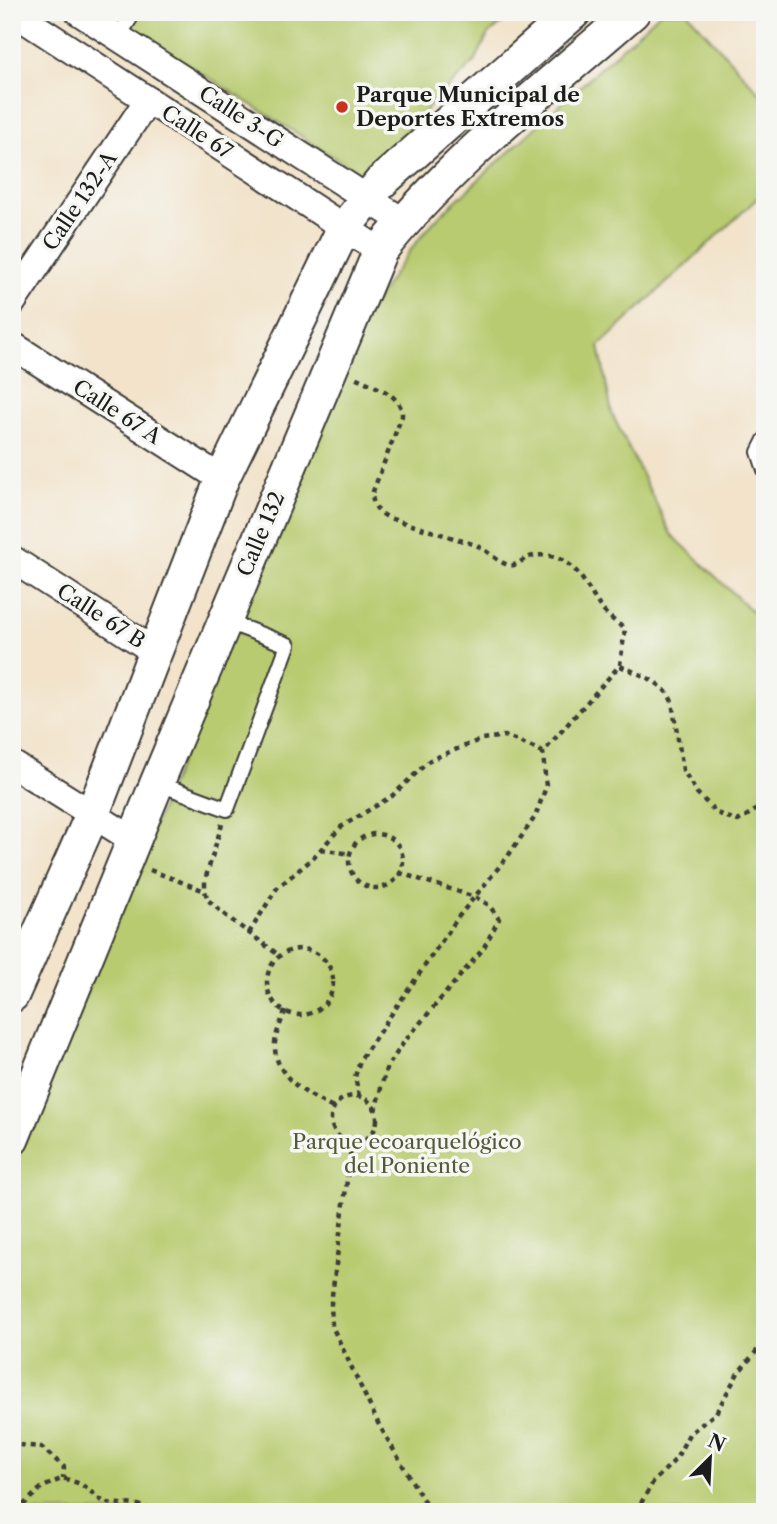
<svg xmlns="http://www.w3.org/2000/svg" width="777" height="1524" font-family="'Libre Caslon Text',serif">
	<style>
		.green { fill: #b8cb6f; stroke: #6a7446; stroke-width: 2 }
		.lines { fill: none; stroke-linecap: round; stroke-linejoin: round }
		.service-casing { stroke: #3c3a36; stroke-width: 18 }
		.minor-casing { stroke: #3c3a36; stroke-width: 30 }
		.tertiary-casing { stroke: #3c3a36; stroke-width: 37 }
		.path { stroke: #3c3a36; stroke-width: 4.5; stroke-dasharray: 5 5; stroke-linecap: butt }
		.service { stroke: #fff; stroke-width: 14 }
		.minor { stroke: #fff; stroke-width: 26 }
		.tertiary { stroke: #fff; stroke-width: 33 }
		.poi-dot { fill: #c8321e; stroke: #f6f6f2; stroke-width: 2.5 }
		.labels { text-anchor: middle; stroke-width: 7; stroke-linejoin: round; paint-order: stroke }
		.poi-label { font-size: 21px; font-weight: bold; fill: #1c1c1c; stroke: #f6f6f2; text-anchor: start }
		.street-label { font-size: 21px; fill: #1c1c1c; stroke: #f6f6f2 }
		.park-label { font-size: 21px; fill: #535939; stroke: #f6f6f2 }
	</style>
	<rect width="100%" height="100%" fill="#f6f6f2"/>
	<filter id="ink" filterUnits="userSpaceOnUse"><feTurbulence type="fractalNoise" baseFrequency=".0143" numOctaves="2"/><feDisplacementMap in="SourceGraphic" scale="14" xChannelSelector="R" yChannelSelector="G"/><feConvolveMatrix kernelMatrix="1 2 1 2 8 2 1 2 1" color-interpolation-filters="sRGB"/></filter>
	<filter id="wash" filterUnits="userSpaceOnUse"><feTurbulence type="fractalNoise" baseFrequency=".00686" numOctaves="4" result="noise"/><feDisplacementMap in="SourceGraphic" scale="28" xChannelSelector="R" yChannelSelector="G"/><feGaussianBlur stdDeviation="1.57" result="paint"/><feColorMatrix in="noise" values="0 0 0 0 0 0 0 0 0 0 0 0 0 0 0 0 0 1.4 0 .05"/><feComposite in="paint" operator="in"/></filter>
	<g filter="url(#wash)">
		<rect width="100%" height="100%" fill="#f2e3ca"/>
		<g class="green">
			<polygon points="106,12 515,12 488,35 475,61 362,175"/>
			<path d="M 661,12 L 687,12 L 765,99 L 765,191 L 599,346 L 612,414 L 671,534 L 765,624 L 765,1512 L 12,1512 L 12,1166 L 47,1089 L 348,349 C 376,300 398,262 436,219 Z"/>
		</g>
	</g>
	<g filter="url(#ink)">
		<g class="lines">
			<defs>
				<g id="service">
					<polyline points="118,37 134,12"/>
					<polyline points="765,440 759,452 765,470"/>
					<polyline points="157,783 227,809 288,645 225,621"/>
				</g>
				<g id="minor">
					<polyline points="13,12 380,251"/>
					<polyline points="79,12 404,222"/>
					<polyline points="12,303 148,100"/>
					<polyline points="12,345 222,479"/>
					<polyline points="12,559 154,651"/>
					<polyline points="12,764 135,841"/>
				</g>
				<g id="tertiary">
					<polyline points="12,995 93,813 222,479 344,228 381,182 574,12"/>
					<path d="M 12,1139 L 157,783 L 380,251 C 451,162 547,87 633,12"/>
				</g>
			</defs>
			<use href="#service" class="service-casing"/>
			<use href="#minor" class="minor-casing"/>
			<use href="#tertiary" class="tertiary-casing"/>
			<g class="path">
				<path d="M 620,666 C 639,674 665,682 672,702 L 683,770 L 697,793 L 717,813 L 738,821 L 765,804"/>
				<polyline points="222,824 205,880 205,891 208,900 225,915 280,956"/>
				<circle cx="376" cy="861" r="27"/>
				<polyline points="321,849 350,854"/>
				<polyline points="150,870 205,891"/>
				<path d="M 249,933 L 277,888 L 311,860 L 341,827 L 392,796 L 430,760 L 482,739 L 505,736 L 543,752 L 620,665 L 625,629 C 617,623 607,616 601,608 C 589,592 582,572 564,561 C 554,555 538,553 527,558 C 520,561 517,567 508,565 C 496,561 487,550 476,545 L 389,518 C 378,512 373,507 372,494 L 402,416 C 403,394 372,386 355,377"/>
				<circle cx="300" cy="982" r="33"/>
				<path d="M 285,1011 C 282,1021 276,1032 275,1043 C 273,1077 307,1094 333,1108"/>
				<polyline points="359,1096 355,1077 360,1060 459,916 508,856 535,817 546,787 543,752"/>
				<circle cx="354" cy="1119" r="23"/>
				<polyline points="375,1111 386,1069 404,1042 483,949 499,919 489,905 475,897 400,873"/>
				<polyline points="352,1142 331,1303 332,1326 378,1423 430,1512"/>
				<polyline points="12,1451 19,1445 41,1447 64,1467 63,1478"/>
				<polyline points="16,1512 41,1488 63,1478 81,1484 105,1503 138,1505 162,1512"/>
				<polyline points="636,1512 653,1482 676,1459 689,1434 716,1413 738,1373 765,1341"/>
			</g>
			<use href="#service" class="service"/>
			<use href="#minor" class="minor"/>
			<use href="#tertiary" class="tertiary"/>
		</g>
	</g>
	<circle class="poi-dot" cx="342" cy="107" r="7"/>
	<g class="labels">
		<g class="poi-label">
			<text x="356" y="102">Parque Municipal de<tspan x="356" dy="24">Deportes Extremos</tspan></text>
		</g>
		<g class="street-label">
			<text transform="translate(241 117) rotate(33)" y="7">Calle 3-G</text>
			<text transform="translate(197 132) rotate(33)" y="7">Calle 67</text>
			<text transform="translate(80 201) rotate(-56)" y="7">Calle 132-A</text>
			<text transform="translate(117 412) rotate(33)" y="7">Calle 67 A</text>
			<text transform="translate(261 534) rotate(-67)" y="7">Calle 132</text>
			<text transform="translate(101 616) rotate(33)" y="7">Calle 67 B</text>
		</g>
		<g class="park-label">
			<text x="407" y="1149">Parque ecoarquelógico<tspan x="407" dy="24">del Poniente</tspan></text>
		</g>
	</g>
	<rect width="777" height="1524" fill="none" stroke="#f6f6f2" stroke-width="42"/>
	<g transform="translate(710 1458) rotate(24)" stroke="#f6f6f2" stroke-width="5" paint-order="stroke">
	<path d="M0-5L12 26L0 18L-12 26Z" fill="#1c1c1c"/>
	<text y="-10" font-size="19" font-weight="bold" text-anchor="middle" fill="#1c1c1c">N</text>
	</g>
</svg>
